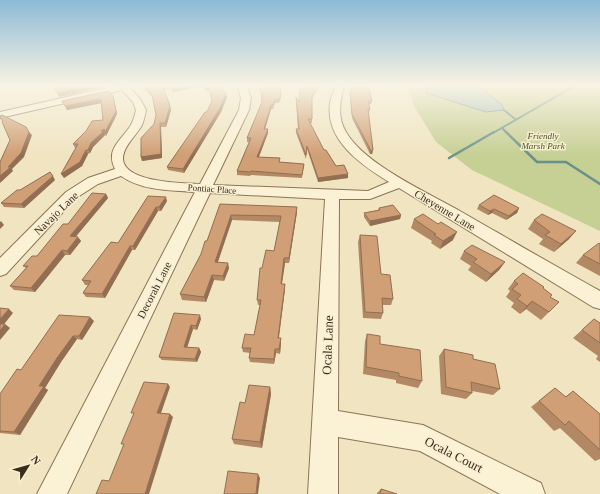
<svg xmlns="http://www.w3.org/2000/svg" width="600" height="494" font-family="Georgia,serif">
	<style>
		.green { fill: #c6cf94 }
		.water { fill: #a4c2bb; stroke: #6a9189 }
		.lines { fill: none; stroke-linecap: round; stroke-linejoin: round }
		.stream-far1 { stroke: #6a9189; stroke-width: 2 }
		.stream { stroke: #6a9189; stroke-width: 2.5 }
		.minor-casing { stroke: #8b7557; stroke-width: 2 }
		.minor { fill: #fbf1d5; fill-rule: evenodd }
		.wall { fill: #b38965 }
		.shaded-wall { fill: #926f52 }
		.building { fill: #d09f75; stroke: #926f52 }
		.labels { text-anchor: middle; stroke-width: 3; stroke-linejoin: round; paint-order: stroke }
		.far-park-label { font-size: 9px; font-style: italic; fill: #485722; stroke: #f7eed1 }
		.far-street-label { font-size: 9px; fill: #3a2c1d; stroke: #f7eed1 }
		.street-label { font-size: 11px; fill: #3a2c1d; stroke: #f7eed1 }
		.near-street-label { font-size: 13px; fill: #3a2c1d; stroke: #f7eed1 }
	</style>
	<rect width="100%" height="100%" fill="#f0e4c1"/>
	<polygon class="green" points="408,85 600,85 600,231 472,170 436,142 414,106"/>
	<polygon class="water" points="430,85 478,85 501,104 504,110 486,112 426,93 427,88"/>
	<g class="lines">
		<g class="stream-far1">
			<polyline points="504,110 515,119"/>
			<polyline points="502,128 507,133"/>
			<polyline points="493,133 576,85"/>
		</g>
		<g class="stream">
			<polyline points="506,132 537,162 566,162 600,184"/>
			<polyline points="449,158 494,132"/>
		</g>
		<defs>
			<path id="minor" d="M 120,85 L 138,85 L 130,88 L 140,99 L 146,110 C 145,115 144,120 142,125 C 137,134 129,141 125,150 C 110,183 183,183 200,184 L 239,110 L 241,98 L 237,85 L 246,85 L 251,98 L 249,110 L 213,185 L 368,191 L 389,182 C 362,165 325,141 330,103 C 331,97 334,91 336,85 L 344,85 C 340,102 337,117 346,132 C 364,164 428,193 460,211 C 507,238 553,265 600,291 L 600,309 L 593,307 L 399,188 L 370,199 L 339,199 L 338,411 L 423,425 L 541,483 L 545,494 L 500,494 L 420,451 L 338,437 L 338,494 L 308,494 L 325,199 L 210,193 L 67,494 L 37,494 L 195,192 C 169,190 143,191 121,176 L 98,184 L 76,198 L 6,274 L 0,276 L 0,258 L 66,192 L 88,178 L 115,169 C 105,149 121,141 131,125 C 133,121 135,115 136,110 L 133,102 L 122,90 L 0,118 L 0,112 Z"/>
		</defs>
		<use href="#minor" class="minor-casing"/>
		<use href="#minor" class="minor"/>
	</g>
	<g class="wall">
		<polygon points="140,85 220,85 227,97 221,112 184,173 168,170 167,167 207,112 212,101 210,90 206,91 202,86 173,92 172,88 164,89 171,110 166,127 161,127 162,158 142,161 141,157 154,124 156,115 152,97"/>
		<polygon points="258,85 280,85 281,97 279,103 275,103 273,109 271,109 265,129 268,133 259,157 280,163 304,164 302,178 251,175 250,176 237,175 237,171 249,142 247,142 247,138 262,102 262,94"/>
		<polygon points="371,85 369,90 372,101 371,104 369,104 370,109 369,113 368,113 373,150 372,154 370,154 352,118 350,95 350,92"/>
		<polygon points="113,96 114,99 117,114 106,136 105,133 105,135 93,147 90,153 88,154 82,166 64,178 76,148 75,148 73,144 103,120 101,103 67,110 62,101"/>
		<polygon points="312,99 312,123 309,123 324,150 336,166 348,178 318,182 307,149 306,159 296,133 296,129 298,129 296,101 299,102"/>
		<polygon points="55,180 24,208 4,207 1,203 20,190"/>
		<polygon points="106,194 108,198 76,236 81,241 70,255 65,255 35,292 14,290 10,286 26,268 23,266 37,256 68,224"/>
		<polygon points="148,196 167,201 161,211 158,211 135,250 132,250 105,298 86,297 83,293 88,285 85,285 82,280 118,243"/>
		<polygon points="220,204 297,212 289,263 285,263 282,284 285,284 285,289 279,338 281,343 280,354 276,353 274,364 250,362 249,358 250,353 243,352 242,348 254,335 260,305 258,305 257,300 262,268 274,251 280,222 232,220 218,262 229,268 224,281 214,280 206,302 182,300 180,294 201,254 207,241"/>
		<polygon points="479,205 519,208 517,213 506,220 492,213 488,215 477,209"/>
		<polygon points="379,208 401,215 400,219 370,226 364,217 364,213 378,210"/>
		<polygon points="414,219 438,224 453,240 440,249 431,243 432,241 411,228"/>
		<polygon points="534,220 569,239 554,252 539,244 543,239 528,229"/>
		<polygon points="360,235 381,274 393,299 391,305 382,305 383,313 381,319 363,318 358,242"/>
		<polygon points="600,244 600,276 576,263 583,255"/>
		<polygon points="464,251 505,262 499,270 486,282 468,270 471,266 460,259"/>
		<polygon points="514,281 543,288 550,297 559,302 541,320 526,309 520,314 511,307 514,303 506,297 510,291 508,289"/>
		<polygon points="174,313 201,319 197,330 193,329 187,347 199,348 201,352 197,362 162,360 159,357"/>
		<polygon points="594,319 600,323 600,362 596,359 598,356 573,338"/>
		<polygon points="94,321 82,340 77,339 61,362 45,388 48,390 20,435 0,433 0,394 21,370"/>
		<polygon points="367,334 380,344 422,381 418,388 396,383 396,380 363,374 365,341"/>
		<polygon points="444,349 473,359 500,389 493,395 472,391 472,393 466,399 441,394 439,356"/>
		<polygon points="270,387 271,394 262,448 234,444 232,439 245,403"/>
		<polygon points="555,388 565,397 573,391 600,414 600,459 595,461 560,428 554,431 531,407"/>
		<polygon points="381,489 397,494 377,494 377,493"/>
	</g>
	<g class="shaded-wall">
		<polygon points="93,85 104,85 104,87 59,97 57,93"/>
		<polygon points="167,85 171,85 172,88 164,90 163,86"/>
		<polygon points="188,85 202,86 173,92 172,89"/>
		<polygon points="318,85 319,85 312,99 312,96"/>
		<polygon points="209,87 210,90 206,91 205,88"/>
		<polygon points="226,94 227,97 221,112 184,173 183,169"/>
		<polygon points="113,96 114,99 117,114 106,136 105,133 105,135 93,147 90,153 88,150 91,143 101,131"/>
		<polygon points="101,99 102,103 67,110 65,106"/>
		<polygon points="271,105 271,109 264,132 264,129"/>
		<polygon points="170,106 171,110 166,127 165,123"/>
		<polygon points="160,123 161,127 162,158 142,161 141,157"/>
		<polygon points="268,129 268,133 257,161 257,157"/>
		<polygon points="29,132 32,135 24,157 12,169 13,171 0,183 0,176 8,167"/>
		<polygon points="86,150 88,154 82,166 64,178 61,174"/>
		<polygon points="373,150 372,154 370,154 371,151"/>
		<polygon points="348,174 348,178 318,182 318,178"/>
		<polygon points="53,176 55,180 24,208 21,204"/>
		<polygon points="106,194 108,198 73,240 70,236"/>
		<polygon points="166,197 167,201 161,211 159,207"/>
		<polygon points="156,207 158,211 135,250 133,246"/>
		<polygon points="297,207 297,212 289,263 289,258"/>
		<polygon points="519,208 517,213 506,220 509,216"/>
		<polygon points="494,209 492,213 488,215 490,211"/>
		<polygon points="231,215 232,220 216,267 215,262"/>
		<polygon points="401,215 400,219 370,226 370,221"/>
		<polygon points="1,221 4,225 0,229 0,222"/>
		<polygon points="576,231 569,239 554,252 561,244"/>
		<polygon points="457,232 453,240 440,249 443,241"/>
		<polygon points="78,237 81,241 70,255 67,251"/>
		<polygon points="130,246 132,250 105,298 102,294"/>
		<polygon points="62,250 65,255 35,292 31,288"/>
		<polygon points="284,258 285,263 281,289 281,284"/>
		<polygon points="505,262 499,270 486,282 491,274"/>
		<polygon points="228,263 229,268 224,281 223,276"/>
		<polygon points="212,275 214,280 206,302 204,297"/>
		<polygon points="285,284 285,289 278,342 278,338"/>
		<polygon points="532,301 526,309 520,314 527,306"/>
		<polygon points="9,309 13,313 1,328 0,327 0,319"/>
		<polygon points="200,315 201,319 197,330 196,326"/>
		<polygon points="90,317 94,321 82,340 79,336"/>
		<polygon points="5,324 10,328 0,340 0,331"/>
		<polygon points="191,325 193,329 186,351 184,347"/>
		<polygon points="73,336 77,339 61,362 45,388 48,390 20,435 14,432 39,386 57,358"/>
		<polygon points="281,338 281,343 280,354 279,349"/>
		<polygon points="199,348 201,352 197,362 195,359"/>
		<polygon points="275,349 276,353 274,364 274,359"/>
		<polygon points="168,384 170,387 160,416 157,413"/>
		<polygon points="270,387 271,394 262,448 260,442"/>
		<polygon points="170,414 173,417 149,494 145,494"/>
		<polygon points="258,474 260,478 258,494 256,494"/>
	</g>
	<g class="building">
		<polygon points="52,85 93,85 57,93"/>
		<polygon points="142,85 167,85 163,86 170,106 165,123 160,123 161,154 141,157 141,138 154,124 156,115 152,94"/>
		<polygon points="171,85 188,85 172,89"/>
		<polygon points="204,85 220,85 226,94 220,108 183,169 167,167 205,112 207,112 212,101 209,87 205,88"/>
		<polygon points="259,85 280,85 281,94 279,100 275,100 273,105 271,105 264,129 268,129 257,157 280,158 279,162 304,164 302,175 251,171 250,172 237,171 251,138 247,138 262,102 261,91"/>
		<polygon points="300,85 318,85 312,96 312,119 308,119 324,150 326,150 336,166 344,165 348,174 318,178 307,146 306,155 296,129 299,129 296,97 299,102"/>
		<polygon points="353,85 370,85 369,89 372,101 368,101 370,109 368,109 373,150 371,151 352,114 350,92"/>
		<polygon points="109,91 113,96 116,111 105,132 104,129 101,131 104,131 91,143 88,150 86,150 80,162 61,174 78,144 73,144 86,131 92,121 103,120 101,99 65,106 62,101"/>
		<polygon points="2,115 26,127 29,132 21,153 8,167 11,167 0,176 0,162 10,140 2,122 3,122 0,116"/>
		<polygon points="50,172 53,176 21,204 1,203 17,190 20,190"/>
		<polygon points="92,193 106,194 70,236 78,237 67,251 62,250 31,288 10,286 28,266 23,266 32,256 37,256 63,224 68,224"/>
		<polygon points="494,195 519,208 509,216 494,209 490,211 479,205"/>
		<polygon points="148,196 166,197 159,207 156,207 133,246 130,246 102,294 83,293 91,281 82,280 111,242 118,243"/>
		<polygon points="220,204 297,207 289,258 284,258 281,284 285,284 278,338 281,338 279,349 275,349 274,359 249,358 251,348 242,348 245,334 254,335 261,300 257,300 260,268 262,268 266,250 274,251 281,216 231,215 215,262 228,263 223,276 212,275 204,297 180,294 201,254 205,241 207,241"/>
		<polygon points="393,205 401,215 370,221 364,213 380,210 379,208"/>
		<polygon points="423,214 438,224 441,222 457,232 443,241 434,235 436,234 414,219"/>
		<polygon points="542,214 576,231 561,244 545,235 550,232 534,220"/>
		<polygon points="360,235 377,236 381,274 390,275 393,299 382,298 383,313 365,312"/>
		<polygon points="599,243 600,244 600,264 583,255"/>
		<polygon points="472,245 505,262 491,274 473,262 477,259 464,251"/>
		<polygon points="523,273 544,287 543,288 552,295 550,297 559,302 549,312 532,301 527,306 517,299 521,295 512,289 518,284 514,281"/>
		<polygon points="0,308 9,309 0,319"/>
		<polygon points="174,313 200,315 196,326 191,325 184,347 199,348 195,359 159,357"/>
		<polygon points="59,315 90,317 79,336 73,336 57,358 39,386 44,386 14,432 0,431 0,394 17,369 21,370"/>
		<polygon points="594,319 600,323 600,343 582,330"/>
		<polygon points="0,324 5,324 0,331"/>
		<polygon points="367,334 380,336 380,344 420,350 422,381 399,376 399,373 366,367"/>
		<polygon points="444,349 473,355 473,359 495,364 500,389 471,382 472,393 446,387"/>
		<polygon points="144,382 168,384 157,413 170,414 145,494 96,494 102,480 109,481 124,444 121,444 134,413 131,413"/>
		<polygon points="249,385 270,387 260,442 232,439 240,402 245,403"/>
		<polygon points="555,388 566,397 573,391 600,414 600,450 569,421 565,425 539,401"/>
		<polygon points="228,471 258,474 256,494 224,494"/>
		<polygon points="381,489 397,494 380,494"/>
	</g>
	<linearGradient id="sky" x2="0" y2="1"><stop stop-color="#8dbad6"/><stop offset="0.55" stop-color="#f8f3e3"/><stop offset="1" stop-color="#f8f3e3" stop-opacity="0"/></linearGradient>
	<rect width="600" height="155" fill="url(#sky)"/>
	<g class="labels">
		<g class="far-park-label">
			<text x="543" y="139">Friendly<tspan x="543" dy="10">Marsh Park</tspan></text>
		</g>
		<g class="far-street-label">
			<text transform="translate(212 189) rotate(4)" y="3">Pontiac Place</text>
		</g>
		<g class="street-label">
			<text transform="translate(445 210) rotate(31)" y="4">Cheyenne Lane</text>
			<text transform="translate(56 213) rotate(-44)" y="4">Navajo Lane</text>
			<text transform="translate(154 290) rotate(-63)" y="4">Decorah Lane</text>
		</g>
		<g class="near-street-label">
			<text transform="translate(327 345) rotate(-88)" y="5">Ocala Lane</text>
			<text transform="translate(454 454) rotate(27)" y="5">Ocala Court</text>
		</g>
	</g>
	<g transform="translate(28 466) rotate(53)" stroke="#f7eed1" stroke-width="3" paint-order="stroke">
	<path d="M0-3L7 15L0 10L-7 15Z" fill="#3a2c1d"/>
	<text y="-6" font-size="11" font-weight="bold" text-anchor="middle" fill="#3a2c1d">N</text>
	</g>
</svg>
